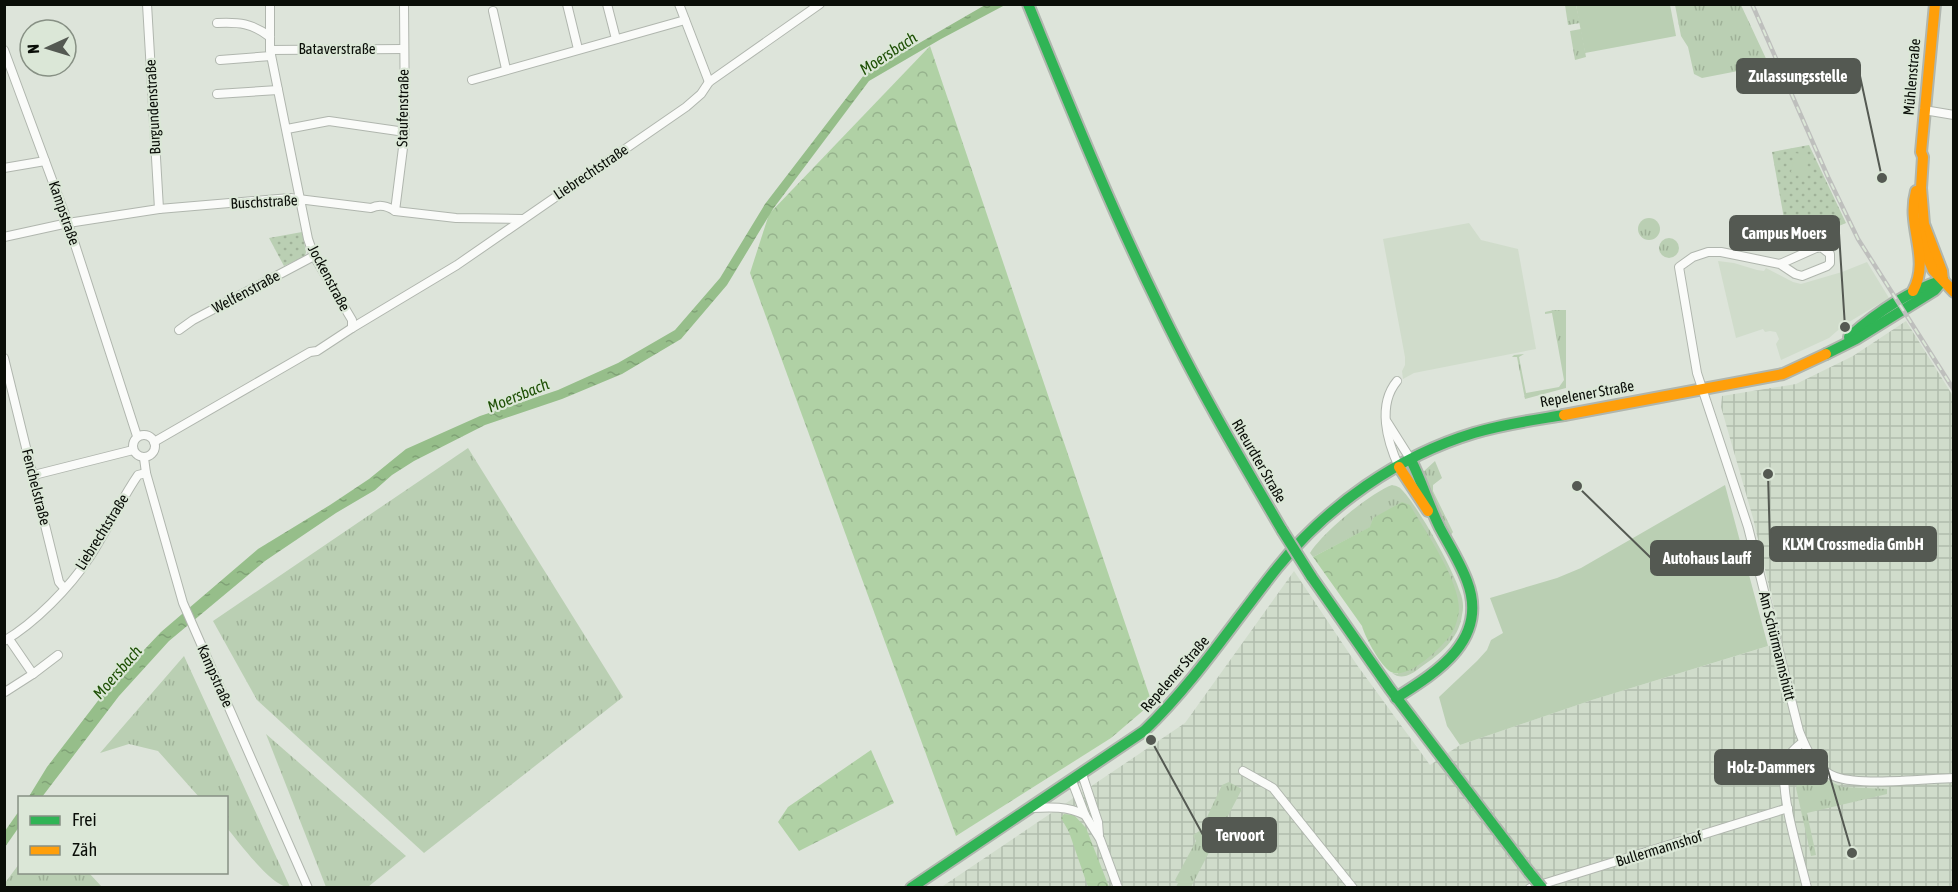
<svg xmlns="http://www.w3.org/2000/svg" width="1958" height="892" font-family="'Asap Condensed',sans-serif">
	<style>
		.built { fill: #d0dccb }
		.industrial { fill: url(#industrial-grid) }
		.grass { fill: url(#grass-tufts) }
		.forest { fill: url(#forest-crowns) }
		.park { fill: url(#park-dots) }
		.garden { fill: #bacfb3 }
		.water { fill: url(#water-ripples) }
		.lines { fill: none; stroke-linecap: round; stroke-linejoin: round }
		.street-casing { stroke: #b0b6ae; stroke-width: 10 }
		.fast-casing { stroke: #b0b6ae; stroke-width: 14 }
		.slow-casing { stroke: #b0b6ae; stroke-width: 14 }
		.street { stroke: #fafbf9; stroke-width: 8 }
		.fast { stroke: #30b455; stroke-width: 10 }
		.slow { stroke: #ff9f0a; stroke-width: 10 }
		.rail-casing { stroke: #bebfbd; stroke-width: 4.5 }
		.rail { stroke: #dbe7d7; stroke-width: 2; stroke-dasharray: 7; stroke-linecap: butt }
		.fast-bridge-casing { stroke: #b0b6ae; stroke-width: 14; stroke-linecap: butt }
		.fast-bridge { stroke: #30b455; stroke-width: 10 }
		.labels { text-anchor: middle; stroke-width: 4.5; stroke-linejoin: round; paint-order: stroke }
		.street-label { font-size: 15px; fill: #0a0e08; stroke: #dbe7d7 }
		.water-label { font-size: 16px; font-style: italic; fill: #1d4f04; stroke: #dbe7d7 }
		.leader { fill: none; stroke: #545952; stroke-width: 2 }
		.callout-dot { fill: #545952; stroke: #dbe7d7; stroke-width: 2 }
		.callout { fill: #545952; stroke: #545952; stroke-width: 2 }
		.callout-label { font-size: 16px; text-anchor: middle; font-weight: bold; fill: #fff }
	</style>
	<defs>
		<pattern id="industrial-grid" width="8" height="8" patternUnits="userSpaceOnUse" patternTransform="scale(1.5)"><rect width="8" height="8" fill="#d0dccb"/><path d="M0 4h8M4 0v8" fill="none" stroke="#b1bcad"/></pattern>
		<pattern id="grass-tufts" width="24" height="20" patternUnits="userSpaceOnUse" patternTransform="scale(1.5)"><rect width="24" height="20" fill="#bacfb3"/><path d="M3 7l-1-3M5 7V3M7 7l1-3M15 17l-1-3M17 17v-4M19 17l1-3" fill="none" stroke="#9fb198"/></pattern>
		<pattern id="forest-crowns" width="20" height="18" patternUnits="userSpaceOnUse" patternTransform="scale(1.5)"><rect width="20" height="18" fill="#b0d1a5"/><path d="M2 6a3 3 0 1 1 6 0M12 15a3 3 0 1 1 6 0" fill="none" stroke="#96b28d"/></pattern>
		<pattern id="park-dots" width="8" height="8" patternUnits="userSpaceOnUse" patternTransform="scale(1.5)"><rect width="8" height="8" fill="#bacfb3"/><path d="M2 2h.1M6 6h.1" fill="none" stroke="#9fb198" stroke-width="1.8" stroke-linecap="round"/></pattern>
		<pattern id="water-ripples" width="26" height="14" patternUnits="userSpaceOnUse" patternTransform="scale(1.5)"><rect width="26" height="14" fill="#96be8a"/><path d="M2 4q2-2 4 0t4 0M15 11q2-2 4 0t4 0" fill="none" stroke="#80a276"/></pattern>
	</defs>
	<rect width="100%" height="100%" fill="#dde4da"/>
	<g class="built">
		<polygon points="1469,223 1481,240 1518,249 1536,349 1414,373 1403,379 1402,371 1405,365 1405,357 1383,239"/>
		<polygon points="1718,261 1734,263 1757,270 1764,271 1766,268 1793,282 1801,284 1842,272 1867,262 1889,298 1844,325 1829,338 1781,360 1776,344 1779,339 1776,332 1770,331 1765,332 1763,329 1736,338"/>
	</g>
	<polygon class="industrial" points="1906,321 1953,396 1953,887 940,888 1185,723 1294,571 1357,665 1430,765 1460,745 1592,700 1782,642 1753,518 1721,407 1722,396 1796,384 1853,356"/>
	<g class="grass">
		<polygon points="1565,5 1576,5 1580,23 1568,25"/>
		<polygon points="1675,5 1741,5 1769,65 1702,78 1694,74 1688,47 1681,36"/>
		<polygon points="1581,29 1586,57 1575,60 1570,31"/>
		<circle cx="1649" cy="229" r="11"/>
		<circle cx="1669" cy="248" r="10"/>
		<polygon points="1554,310 1566,310 1566,388 1525,399 1517,357 1512,357 1514,355 1524,354 1519,357 1526,393 1559,387 1564,380 1552,313 1545,314 1545,312"/>
		<polygon points="468,448 623,697 424,853 257,700 213,621"/>
		<polygon points="1435,461 1442,478 1433,485 1433,491 1453,532 1451,535 1423,478 1423,472"/>
		<path d="M 1392,485 C 1397,486 1400,487 1403,491 C 1419,508 1453,569 1460,592 C 1463,599 1464,607 1462,615 C 1459,639 1440,654 1421,667 C 1412,674 1402,681 1392,673 L 1398,674 L 1373,517 L 1371,527 L 1313,557 L 1310,553 C 1322,533 1370,493 1392,485 Z"/>
		<path d="M 184,656 L 290,887 C 272,888 239,842 227,828 L 226,798 L 199,797 L 158,751 L 129,744 L 100,753 Z"/>
		<polygon points="266,734 406,856 368,887 326,887"/>
		<polygon points="1806,774 1816,775 1842,787 1887,789 1887,794 1807,813 1816,855 1811,856 1796,788 1799,779"/>
		<polygon points="1229,782 1242,789 1191,887 1176,887 1178,883 1175,880 1196,841 1193,835 1201,830 1222,785"/>
		<polygon points="19,864 20,872 89,873 102,887 5,887 5,883"/>
	</g>
	<g class="forest">
		<polygon points="930,46 1152,703 1111,738 956,836 750,273 769,214"/>
		<path d="M 1402,502 L 1410,505 C 1425,531 1459,579 1459,609 C 1459,614 1456,626 1453,631 C 1446,644 1408,681 1391,672 C 1381,667 1365,637 1362,626 L 1313,557 L 1370,527 L 1373,518 Z"/>
		<polygon points="871,750 894,803 799,851 778,822 788,807"/>
		<polygon points="1064,814 1074,815 1086,828 1109,887 1088,887 1069,832 1061,818"/>
	</g>
	<g class="park">
		<polygon points="1809,145 1846,223 1808,239 1785,224 1772,152"/>
		<polygon points="302,232 306,252 305,256 284,266 269,238"/>
	</g>
	<g class="garden">
		<polygon points="1576,5 1670,5 1676,36 1585,53"/>
		<polygon points="1795,153 1809,155 1805,175 1791,172"/>
		<polygon points="1725,485 1768,646 1592,700 1460,745 1447,726 1439,697 1477,661 1487,650 1491,640 1503,633 1490,598 1557,578 1581,568"/>
	</g>
	<g class="water">
		<polygon points="985,5 1005,5 941,39 869,81 773,209 727,285 681,339 622,374 562,399 485,425 414,461 392,475 375,490 336,513 265,561 169,641 119,696 42,797 28,798 47,767 107,689 161,632 258,549 330,505 369,479 406,449 480,416 558,390 618,363 675,330 720,278 765,204 864,75"/>
		<polygon points="19,811 19,827 5,847 5,831"/>
	</g>
	<g class="lines">
		<defs>
			<g id="street">
				<polyline points="147,4 159,209"/>
				<polyline points="567,4 578,49"/>
				<polyline points="607,4 616,39"/>
				<polyline points="679,4 709,82"/>
				<polyline points="493,11 506,69"/>
				<path d="M 217,23 C 239,22 252,23 270,37"/>
				<polyline points="4,50 68,223 137,436"/>
				<polyline points="270,50 404,49"/>
				<polyline points="220,60 271,56"/>
				<polyline points="472,80 685,20"/>
				<polyline points="217,94 278,90"/>
				<polyline points="1924,110 1954,115"/>
				<polyline points="287,129 329,121 405,132"/>
				<polyline points="4,168 45,161"/>
				<polyline points="395,211 405,132 404,4"/>
				<path d="M 4,237 L 68,223 L 159,209 L 290,198 L 371,208 C 379,204 388,206 395,211 L 456,218 L 523,219"/>
				<path d="M 1780,264 L 1816,248 L 1821,247 L 1830,254 L 1830,263 L 1827,266 L 1802,276 L 1795,274 L 1780,264 L 1721,252 L 1708,252 L 1693,257 L 1679,267 L 1697,373 L 1748,527 L 1799,731 C 1806,749 1815,770 1836,777 C 1861,786 1924,779 1954,778"/>
				<polyline points="352,328 457,265 686,107 701,94 709,82 820,4"/>
				<polyline points="179,330 193,320 314,256"/>
				<polyline points="4,358 59,582 64,588"/>
				<path d="M 1397,381 C 1377,405 1387,441 1399,467"/>
				<polyline points="1387,422 1411,460"/>
				<circle cx="144" cy="446" r="11"/>
				<polyline points="154,442 310,352 317,351 352,328 352,320 314,256 308,239 270,50 270,4"/>
				<polyline points="144,458 146,473 183,603 308,888"/>
				<polyline points="34,475 133,450"/>
				<path d="M 4,641 C 35,623 70,587 89,558 C 107,531 120,501 138,475 L 146,473"/>
				<polyline points="33,674 58,655"/>
				<polyline points="5,692 33,674 9,639"/>
				<path d="M 1803,742 C 1794,749 1786,756 1785,768 C 1780,796 1800,858 1807,888"/>
				<polyline points="1243,771 1273,788 1353,888"/>
				<polyline points="1082,774 1098,822 1099,835"/>
				<polyline points="1072,781 1085,815 1100,839 1118,888"/>
				<polyline points="1784,783 1809,755"/>
				<path d="M 1031,808 C 1050,807 1067,806 1085,815"/>
				<polyline points="1530,888 1788,808"/>
			</g>
			<g id="fast">
				<path d="M 1028,4 C 1069,104 1109,204 1157,302 C 1194,380 1238,455 1282,530"/>
				<path d="M 1849,337 C 1876,313 1909,291 1943,280"/>
				<polyline points="1826,354 1856,339 1935,290 1943,280"/>
				<polyline points="1311,576 1390,689 1529,872"/>
				<path d="M 1396,698 C 1439,671 1489,639 1467,581 C 1460,562 1449,545 1440,528 C 1429,506 1422,482 1411,460"/>
				<path d="M 911,888 L 1144,731 C 1195,682 1233,623 1277,568 C 1327,506 1398,456 1474,433 C 1503,424 1534,420 1564,415"/>
			</g>
			<g id="slow">
				<polyline points="1935,4 1921,152 1923,157 1921,188 1924,224 1942,271 1943,280"/>
				<polyline points="1920,232 1924,249 1933,270 1954,292"/>
				<path d="M 1913,291 C 1931,258 1906,227 1916,191"/>
				<polyline points="1564,415 1783,374 1826,354"/>
				<polyline points="1399,467 1428,511"/>
			</g>
		</defs>
		<use href="#street" class="street-casing"/>
		<use href="#fast" class="fast-casing"/>
		<use href="#slow" class="slow-casing"/>
		<use href="#street" class="street"/>
		<use href="#fast" class="fast"/>
		<use href="#slow" class="slow"/>
		<defs>
			<polyline id="rail" points="1752,4 1828,177 1858,239 1954,390"/>
		</defs>
		<use href="#rail" class="rail-casing"/>
		<use href="#rail" class="rail"/>
		<defs>
			<g id="fast-bridge">
				<polyline points="1282,530 1311,576"/>
				<polyline points="1529,872 1542,888"/>
			</g>
		</defs>
		<use href="#fast-bridge" class="fast-bridge-casing"/>
		<use href="#fast-bridge" class="fast-bridge"/>
	</g>
	<g class="labels">
		<g class="street-label">
			<text x="337" y="54">Bataverstraße</text>
			<text transform="translate(1912 77) rotate(-85)" y="5">Mühlenstraße</text>
			<text transform="translate(153 107) rotate(-93)" y="5">Burgundenstraße</text>
			<text transform="translate(403 108) rotate(-89)" y="5">Staufenstraße</text>
			<text transform="translate(591 172) rotate(-34)" y="5">Liebrechtstraße</text>
			<text transform="translate(264 202) rotate(-3)" y="5">Buschstraße</text>
			<text transform="translate(64 213) rotate(71)" y="5">Kampstraße</text>
			<text transform="translate(329 278) rotate(62)" y="5">Jockenstraße</text>
			<text transform="translate(246 292) rotate(-28)" y="5">Welfenstraße</text>
			<text transform="translate(1587 394) rotate(-10)" y="5">Repelener Straße</text>
			<text transform="translate(1259 461) rotate(60)" y="5">Rheurdter Straße</text>
			<text transform="translate(36 487) rotate(76)" y="5">Fenchelstraße</text>
			<text transform="translate(102 532) rotate(-58)" y="5">Liebrechtstraße</text>
			<text transform="translate(1777 646) rotate(76)" y="5">Am Schürmannshütt</text>
			<text transform="translate(1175 674) rotate(-49)" y="5">Repelener Straße</text>
			<text transform="translate(215 676) rotate(66)" y="5">Kampstraße</text>
			<text transform="translate(1659 849) rotate(-17)" y="5">Bullermannshof</text>
		</g>
		<g class="water-label">
			<text transform="translate(888 53) rotate(-33)" y="6">Moersbach</text>
			<text transform="translate(518 395) rotate(-22)" y="6">Moersbach</text>
			<text transform="translate(117 672) rotate(-49)" y="6">Moersbach</text>
		</g>
	</g>
	<path class="leader" d="M1882 178L1860 76M1845 327L1839 233M1768 474L1770 544M1577 486L1651 558M1852 853L1827 767M1151 740L1203 835"/>
	<g class="callout-dot">
		<circle cx="1882" cy="178" r="6"/>
		<circle cx="1845" cy="327" r="6"/>
		<circle cx="1768" cy="474" r="6"/>
		<circle cx="1577" cy="486" r="6"/>
		<circle cx="1852" cy="853" r="6"/>
		<circle cx="1151" cy="740" r="6"/>
	</g>
	<g class="callout">
		<rect x="1737" y="59" width="123" height="34" rx="6"/>
		<rect x="1730" y="216" width="109" height="34" rx="6"/>
		<rect x="1770" y="527" width="166" height="34" rx="6"/>
		<rect x="1651" y="541" width="112" height="34" rx="6"/>
		<rect x="1715" y="750" width="112" height="34" rx="6"/>
		<rect x="1203" y="818" width="73" height="34" rx="6"/>
	</g>
	<g class="callout-label">
		<text x="1798" y="82">Zulassungsstelle</text>
		<text x="1784" y="239">Campus Moers</text>
		<text x="1853" y="550">KLXM Crossmedia GmbH</text>
		<text x="1707" y="564">Autohaus Lauff</text>
		<text x="1771" y="773">Holz-Dammers</text>
		<text x="1240" y="841">Tervoort</text>
	</g>
	<rect width="1958" height="892" fill="none" stroke="#0a0e08" stroke-width="12"/>
	<rect x="18" y="796" width="210" height="78" fill="#dbe7d7" stroke="#879084" stroke-width="1.5"/>
	<rect x="30" y="816" width="30" height="9" fill="#30b455" stroke="#879084" stroke-width="1.5"/>
	<text x="72" y="826" font-size="18" fill="#0a0e08">Frei</text>
	<rect x="30" y="846" width="30" height="9" fill="#ff9f0a" stroke="#879084" stroke-width="1.5"/>
	<text x="72" y="856" font-size="18" fill="#0a0e08">Zäh</text>
	<g transform="translate(48 48) rotate(266)"><circle r="28" fill="#dbe7d7" stroke="#879084" stroke-width="1.5"/>
	<path d="M0-4.5L10 22L0 15L-10 22Z" fill="#545952"/>
	<text y="-9" font-size="16" font-weight="bold" text-anchor="middle" fill="#0a0e08">N</text>
	</g>
</svg>
